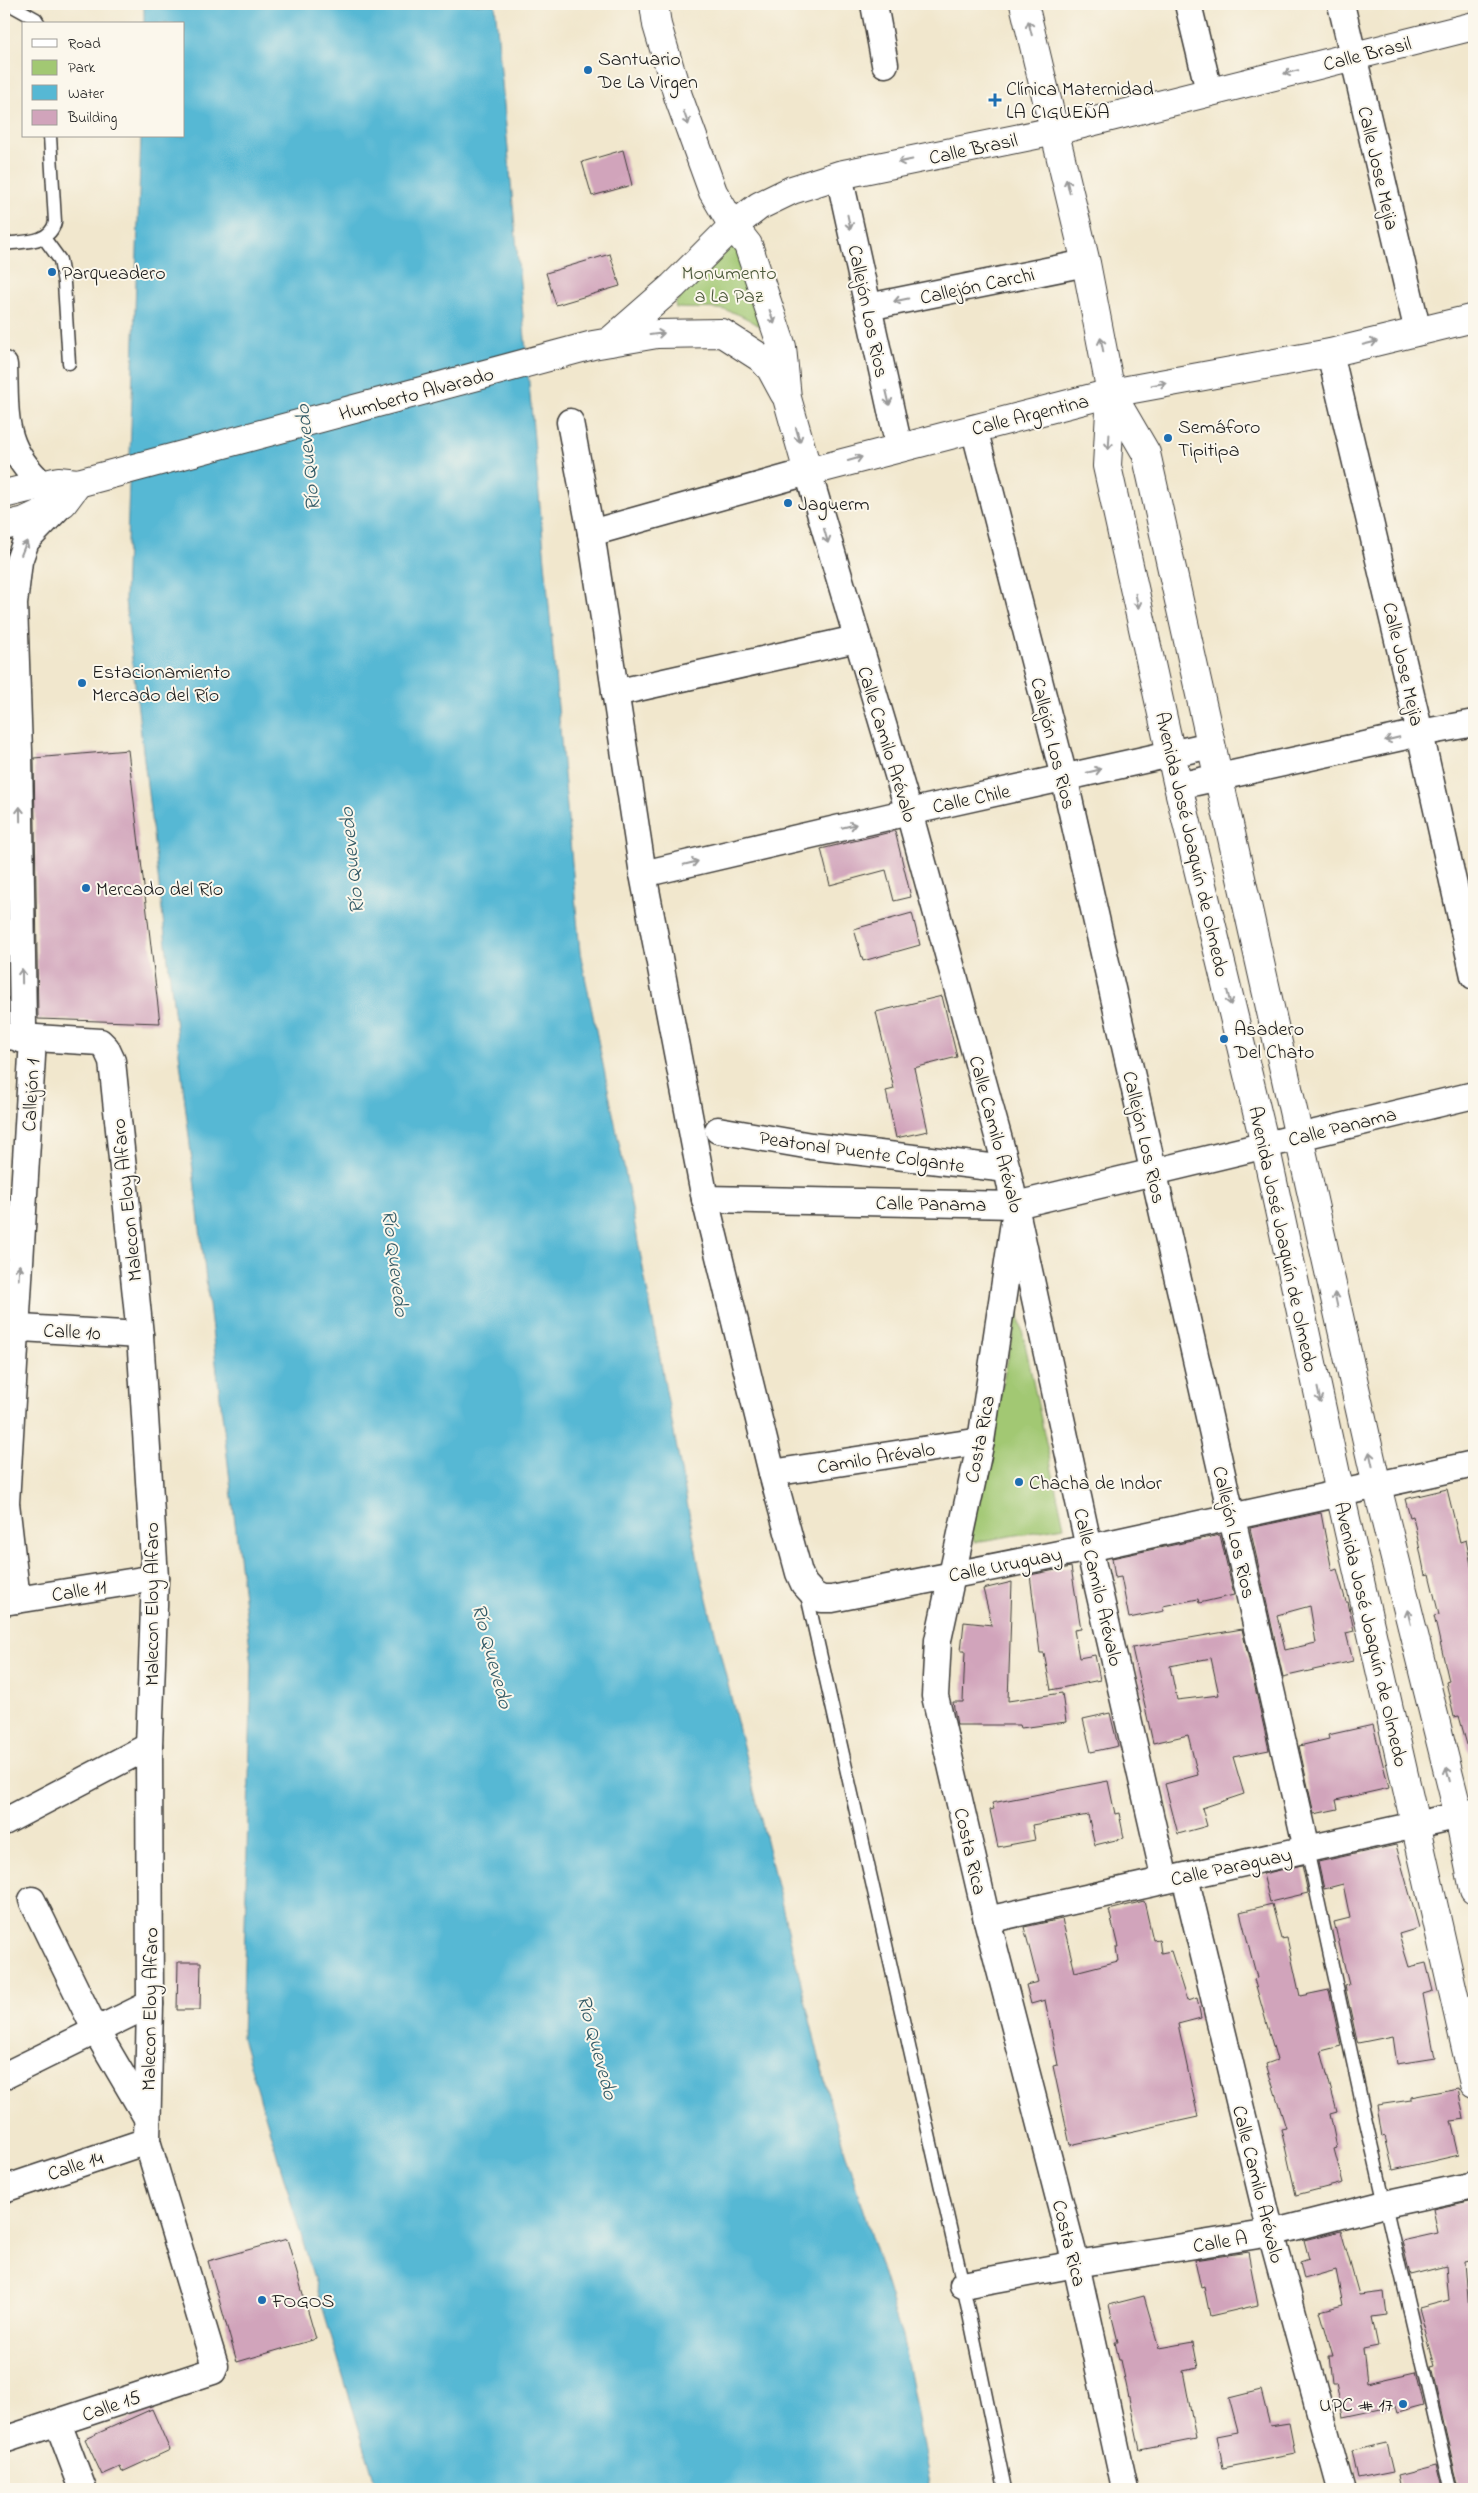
<svg xmlns="http://www.w3.org/2000/svg" width="1478" height="2493" font-family="'Indie Flower',sans-serif">
	<style>
		.green { fill: #a2c873; stroke: #5f7248 }
		.water { fill: #56b8d4; stroke: #396a78 }
		.building { fill: #d1a4bb; fill-rule: evenodd }
		.lines { fill: none; stroke-linecap: round; stroke-linejoin: round }
		.lane-casing { stroke: #3c3a37; stroke-width: 15 }
		.street-casing { stroke: #3c3a37; stroke-width: 29 }
		.secondary-casing { stroke: #3c3a37; stroke-width: 30 }
		.lane { stroke: #fff; stroke-width: 12 }
		.street { stroke: #fff; stroke-width: 26 }
		.secondary { stroke: #fff; stroke-width: 28 }
		.oneway { stroke: #999 }
		.poi-dot { fill: #1f6fb2; stroke: #fbf7ec; stroke-width: 2 }
		.labels { text-anchor: middle; stroke-width: 4; stroke-linejoin: round; paint-order: stroke }
		.street-label { font-size: 20px; fill: #1c1c1c; stroke: #fbf7ec }
		.poi-label { font-size: 20px; fill: #1c1c1c; stroke: #fbf7ec; text-anchor: start }
		.park-label { font-size: 20px; fill: #4b583a; stroke: #fbf7ec }
		.water-label { font-size: 21px; font-style: italic; fill: #335a66; stroke: #fbf7ec }
	</style>
	<rect width="100%" height="100%" fill="#fbf7ec"/>
	<filter id="ink" filterUnits="userSpaceOnUse"><feTurbulence type="fractalNoise" baseFrequency=".02" numOctaves="2"/><feDisplacementMap in="SourceGraphic" scale="10" xChannelSelector="R" yChannelSelector="G"/><feConvolveMatrix kernelMatrix="1 2 1 2 8 2 1 2 1" color-interpolation-filters="sRGB"/></filter>
	<filter id="wash" filterUnits="userSpaceOnUse"><feTurbulence type="fractalNoise" baseFrequency=".0096" numOctaves="4" result="noise"/><feDisplacementMap in="SourceGraphic" scale="20" xChannelSelector="R" yChannelSelector="G"/><feGaussianBlur stdDeviation="1.12" result="paint"/><feColorMatrix in="noise" values="0 0 0 0 0 0 0 0 0 0 0 0 0 0 0 0 0 1.4 0 .05"/><feComposite in="paint" operator="in"/></filter>
	<g filter="url(#wash)">
		<rect width="100%" height="100%" fill="#f1e7cd"/>
		<g class="green">
			<path d="M 741,237 L 761,327 C 724,303 716,310 676,308 L 675,303 Z"/>
			<polygon points="1018,1311 1064,1527 975,1542 970,1536"/>
		</g>
		<polygon class="water" points="144,4 495,4 580,952 625,1172 699,1566 831,2106 903,2340 931,2489 377,2489 242,2038 252,1665 125,600 141,136 184,136 184,24 144,24"/>
		<g id="blocks">
			<g class="building">
				<polygon points="623,150 632,185 592,196 582,162"/>
				<polygon points="610,254 620,286 556,305 546,273"/>
				<polygon points="128,750 160,1023 38,1019 34,758"/>
				<polygon points="895,831 911,897 894,901 886,870 830,885 821,849"/>
				<polygon points="912,913 920,945 863,961 854,929"/>
				<polygon points="942,996 957,1057 914,1068 928,1131 896,1138 886,1091 894,1089 876,1012"/>
				<polygon points="1447,1489 1460,1542 1466,1540 1474,1580 1474,1751 1469,1752 1459,1716 1454,1717 1446,1682 1449,1681 1434,1616 1439,1615 1429,1574 1425,1575 1413,1516 1410,1517 1405,1499"/>
				<path d="M 1321,1513 L 1332,1571 L 1337,1569 L 1346,1602 L 1348,1602 L 1354,1631 L 1346,1633 L 1353,1661 L 1283,1677 L 1250,1528 ZM 1310,1606 L 1316,1643 L 1285,1650 L 1277,1615 Z"/>
				<polygon points="1220,1535 1234,1595 1199,1603 1198,1599 1163,1606 1164,1611 1129,1618 1121,1577 1115,1578 1112,1558"/>
				<polygon points="1071,1567 1081,1629 1074,1630 1079,1658 1095,1655 1100,1680 1051,1690 1044,1653 1040,1653 1030,1575"/>
				<polygon points="1012,1582 1008,1701 1062,1693 1066,1722 1021,1728 1020,1725 957,1725 953,1702 963,1702 965,1651 961,1651 964,1622 992,1625 983,1589"/>
				<path d="M 1242,1629 L 1269,1750 L 1233,1757 L 1244,1794 L 1202,1808 L 1207,1826 L 1178,1834 L 1165,1784 L 1198,1775 L 1188,1735 L 1153,1743 L 1132,1648 ZM 1211,1658 L 1219,1695 L 1177,1700 L 1170,1666 Z"/>
				<polygon points="1110,1713 1118,1746 1091,1752 1083,1719"/>
				<polygon points="1373,1725 1389,1788 1336,1800 1338,1809 1314,1814 1299,1746 1329,1739 1328,1735"/>
				<polygon points="1108,1781 1115,1814 1119,1813 1124,1838 1095,1845 1088,1815 1032,1825 1035,1840 998,1847 990,1810 994,1809 992,1803"/>
				<polygon points="1396,1845 1419,1928 1399,1934 1409,1967 1426,1963 1433,1991 1423,1994 1435,2058 1397,2064 1393,2036 1358,2043 1357,2041 1345,1986 1349,1985 1334,1922 1350,1918 1343,1884 1324,1889 1318,1862"/>
				<polygon points="1302,1865 1308,1893 1270,1902 1263,1874"/>
				<polygon points="1144,1901 1153,1940 1159,1939 1161,1953 1171,1951 1187,2001 1197,1998 1201,2018 1178,2024 1198,2117 1070,2145 1053,2066 1058,2065 1045,2000 1031,2004 1026,1985 1038,1982 1024,1927 1062,1919 1075,1972 1118,1961 1116,1947 1118,1947 1109,1910"/>
				<polygon points="1272,1904 1281,1939 1287,1938 1300,1996 1329,1990 1341,2046 1321,2051 1337,2112 1330,2114 1337,2148 1334,2149 1343,2183 1296,2195 1281,2129 1286,2128 1266,2064 1277,2060 1254,1979 1257,1978 1240,1912"/>
				<polygon points="178,1962 201,1962 200,2010 177,2010"/>
				<polygon points="1458,2088 1464,2119 1451,2121 1459,2155 1393,2170 1385,2136 1382,2137 1377,2105 1411,2100 1411,2097"/>
				<polygon points="1474,2200 1474,2259 1465,2261 1470,2324 1474,2324 1474,2489 1459,2489 1431,2367 1435,2366 1419,2308 1449,2300 1446,2266 1410,2275 1402,2241 1438,2233 1433,2209"/>
				<polygon points="1341,2231 1359,2295 1384,2292 1387,2315 1372,2317 1378,2346 1363,2349 1367,2383 1415,2372 1423,2406 1397,2413 1395,2406 1343,2417 1336,2384 1332,2384 1329,2356 1333,2356 1320,2311 1343,2305 1336,2270 1304,2279 1300,2262 1309,2259 1304,2240"/>
				<polygon points="287,2239 316,2339 237,2362 208,2261"/>
				<polygon points="1248,2252 1258,2305 1210,2316 1204,2287 1201,2288 1195,2260"/>
				<polygon points="1144,2296 1159,2348 1193,2342 1198,2368 1183,2371 1196,2439 1140,2450 1121,2360 1119,2360 1115,2342 1118,2342 1109,2305"/>
				<polygon points="1261,2390 1270,2426 1289,2423 1295,2454 1223,2468 1217,2436 1238,2432 1229,2398"/>
				<polygon points="152,2409 170,2450 122,2472 120,2467 102,2475 85,2439"/>
				<polygon points="1386,2443 1393,2472 1358,2479 1352,2451"/>
				<polygon points="1437,2465 1443,2489 1401,2489 1398,2475"/>
			</g>
		</g>
	</g>
	<g filter="url(#ink)">
		<use href="#blocks" fill-opacity="0" stroke="#3c3a37" stroke-width="1"/>
		<g class="lines">
			<defs>
				<g id="lane">
					<polyline points="9,4 36,19 39,24"/>
					<polyline points="44,238 60,260 64,283 69,363"/>
					<path d="M 4,244 C 23,241 50,244 55,222 L 50,136"/>
					<polyline points="806,1591 963,2285 1005,2489"/>
					<polyline points="1307,1849 1366,2122 1451,2489"/>
				</g>
				<g id="street">
					<polyline points="874,4 885,64"/>
					<polyline points="1188,4 1209,91"/>
					<polyline points="1341,4 1418,332"/>
					<polyline points="839,175 899,447"/>
					<polyline points="868,307 1086,263"/>
					<polyline points="1330,353 1420,733 1474,976"/>
					<path d="M 4,365 C 6,418 1,447 43,485"/>
					<polyline points="570,422 591,533 643,874 705,1199 772,1473 799,1573 804,1584 814,1595 822,1599 832,1599 1089,1548 1474,1464"/>
					<polyline points="974,428 1064,777 1307,1849"/>
					<polyline points="591,533 808,472 909,812 1007,1169 1089,1548 1165,1880"/>
					<polyline points="615,693 856,639"/>
					<polyline points="1178,786 1420,733 1474,723"/>
					<polyline points="643,874 909,812 1211,745"/>
					<polyline points="4,1036 100,1042 106,1048 112,1061 140,1335 155,1578 149,1746 150,2004 147,2141 215,2366 213,2371 4,2440"/>
					<polyline points="20,1039 23,1025 19,751 14,604 19,561 26,541 59,507"/>
					<polyline points="718,1130 811,1146 1007,1169"/>
					<polyline points="705,1199 1016,1205 1474,1095"/>
					<polyline points="1014,1222 981,1441 938,1640 935,1696 987,1920 1076,2264 1125,2489"/>
					<polyline points="4,1327 140,1335"/>
					<polyline points="772,1473 981,1441"/>
					<polyline points="17,1600 6,1503 33,1039"/>
					<polyline points="4,1602 155,1578"/>
					<polyline points="4,1822 149,1746"/>
					<polyline points="1185,1877 1271,2233 1341,2489"/>
					<polyline points="32,1900 96,2031 147,2118"/>
					<polyline points="987,1920 1474,1812"/>
					<polyline points="4,2076 150,2004"/>
					<polyline points="4,2189 147,2141"/>
					<polyline points="963,2285 1076,2264 1271,2233 1385,2204 1474,2185"/>
					<polyline points="58,2423 83,2489"/>
				</g>
				<g id="secondary">
					<polyline points="654,4 657,25 678,96 713,192 733,226 748,245 782,347 787,398 808,472 1111,393 1330,353 1474,318"/>
					<polyline points="1024,4 1086,263 1111,393 1107,466 1178,786 1265,1145 1340,1493 1474,2084"/>
					<polyline points="609,342 673,286 733,226 759,206 792,190 839,175 1055,131 1474,26"/>
					<polyline points="1111,393 1146,453 1377,1486 1459,1816 1474,1890"/>
					<polyline points="4,494 58,481 78,483 593,345 657,334 722,333 761,358 771,369 784,393"/>
					<polyline points="4,526 25,521 63,503 78,483"/>
				</g>
			</defs>
			<use href="#lane" class="lane-casing"/>
			<use href="#street" class="street-casing"/>
			<use href="#secondary" class="secondary-casing"/>
			<use href="#lane" class="lane"/>
			<use href="#street" class="street"/>
			<use href="#secondary" class="secondary"/>
		</g>
		<defs><path id="oneway-shaft" d="M-6 0H5M1.5-3L5.5 0L1.5 3" fill="none" stroke-width="1.6" stroke-linecap="round" stroke-linejoin="round" transform="scale(1.25)"/></defs>
		<g class="oneway">
			<use href="#oneway-shaft" transform="translate(1030 28) rotate(-104)"/>
			<use href="#oneway-shaft" transform="translate(1291 72) rotate(167)"/>
			<use href="#oneway-shaft" transform="translate(686 118) rotate(70)"/>
			<use href="#oneway-shaft" transform="translate(905 161) rotate(168)"/>
			<use href="#oneway-shaft" transform="translate(1068 186) rotate(-103)"/>
			<use href="#oneway-shaft" transform="translate(849 222) rotate(78)"/>
			<use href="#oneway-shaft" transform="translate(901 300) rotate(168)"/>
			<use href="#oneway-shaft" transform="translate(772 317) rotate(71)"/>
			<use href="#oneway-shaft" transform="translate(657 334) rotate(-7)"/>
			<use href="#oneway-shaft" transform="translate(1370 343) rotate(-14)"/>
			<use href="#oneway-shaft" transform="translate(1102 345) rotate(-101)"/>
			<use href="#oneway-shaft" transform="translate(1159 384) rotate(-10)"/>
			<use href="#oneway-shaft" transform="translate(888 398) rotate(77)"/>
			<use href="#oneway-shaft" transform="translate(798 435) rotate(74)"/>
			<use href="#oneway-shaft" transform="translate(1109 442) rotate(93)"/>
			<use href="#oneway-shaft" transform="translate(855 459) rotate(-16)"/>
			<use href="#oneway-shaft" transform="translate(826 536) rotate(74)"/>
			<use href="#oneway-shaft" transform="translate(24 548) rotate(-68)"/>
			<use href="#oneway-shaft" transform="translate(1137 601) rotate(78)"/>
			<use href="#oneway-shaft" transform="translate(1392 739) rotate(167)"/>
			<use href="#oneway-shaft" transform="translate(1094 771) rotate(-13)"/>
			<use href="#oneway-shaft" transform="translate(20 814) rotate(-91)"/>
			<use href="#oneway-shaft" transform="translate(849 826) rotate(-13)"/>
			<use href="#oneway-shaft" transform="translate(691 863) rotate(-13)"/>
			<use href="#oneway-shaft" transform="translate(22 976) rotate(-91)"/>
			<use href="#oneway-shaft" transform="translate(1229 998) rotate(76)"/>
			<use href="#oneway-shaft" transform="translate(19 1272) rotate(-87)"/>
			<use href="#oneway-shaft" transform="translate(1336 1300) rotate(-102)"/>
			<use href="#oneway-shaft" transform="translate(1319 1395) rotate(78)"/>
			<use href="#oneway-shaft" transform="translate(1371 1459) rotate(-102)"/>
			<use href="#oneway-shaft" transform="translate(1409 1617) rotate(-104)"/>
			<use href="#oneway-shaft" transform="translate(1448 1774) rotate(-104)"/>
		</g>
	</g>
	<g class="poi-dot">
		<circle cx="588" cy="70" r="5"/>
		<path d="M992.5 92.5h5v5h5v5h-5v5h-5v-5h-5v-5h5z"/>
		<circle cx="52" cy="272" r="5"/>
		<circle cx="1168" cy="438" r="5"/>
		<circle cx="788" cy="503" r="5"/>
		<circle cx="82" cy="683" r="5"/>
		<circle cx="86" cy="888" r="5"/>
		<circle cx="1224" cy="1039" r="5"/>
		<circle cx="1019" cy="1482" r="5"/>
		<circle cx="262" cy="2300" r="5"/>
		<circle cx="1403" cy="2404" r="5"/>
	</g>
	<g class="labels">
		<g class="street-label">
			<text transform="translate(1367 53) rotate(-14)" y="7">Calle Brasil</text>
			<text transform="translate(973 148) rotate(-12)" y="7">Calle Brasil</text>
			<text transform="translate(1379 168) rotate(77)" y="7">Calle Jose Mejia</text>
			<text transform="translate(977 285) rotate(-12)" y="7">Callejón Carchi</text>
			<text transform="translate(869 311) rotate(78)" y="7">Callejón Los Rios</text>
			<text transform="translate(416 393) rotate(-15)" y="7">Humberto Alvarado</text>
			<text transform="translate(1030 414) rotate(-14)" y="7">Calle Argentina</text>
			<text transform="translate(1404 664) rotate(77)" y="7">Calle Jose Mejia</text>
			<text transform="translate(1054 743) rotate(76)" y="7">Callejón Los Rios</text>
			<text transform="translate(888 744) rotate(73)" y="7">Calle Camilo Arévalo</text>
			<text transform="translate(971 798) rotate(-12)" y="7">Calle Chile</text>
			<text transform="translate(1193 844) rotate(77)" y="7">Avenida José Joaquín de Olmedo</text>
			<text transform="translate(30 1095) rotate(-87)" y="7">Callejón 1</text>
			<text transform="translate(1342 1126) rotate(-14)" y="7">Calle Panama</text>
			<text transform="translate(997 1134) rotate(75)" y="7">Calle Camilo Arévalo</text>
			<text transform="translate(1145 1137) rotate(77)" y="7">Callejón Los Rios</text>
			<text transform="translate(862 1151) rotate(8)" y="7">Peatonal Puente Colgante</text>
			<text transform="translate(126 1200) rotate(-96)" y="7">Malecon Eloy Alfaro</text>
			<text transform="translate(931 1203) rotate(1)" y="7">Calle Panama</text>
			<text transform="translate(1284 1239) rotate(78)" y="7">Avenida José Joaquín de Olmedo</text>
			<text transform="translate(72 1331) rotate(3)" y="7">Calle 10</text>
			<text transform="translate(979 1439) rotate(-79)" y="7">Costa Rica</text>
			<text transform="translate(876 1457) rotate(-9)" y="7">Camilo Arévalo</text>
			<text transform="translate(1235 1532) rotate(77)" y="7">Callejón Los Rios</text>
			<text transform="translate(1005 1564) rotate(-11)" y="7">Calle Uruguay</text>
			<text transform="translate(1099 1587) rotate(77)" y="7">Calle Camilo Arévalo</text>
			<text transform="translate(79 1590) rotate(-9)" y="7">Calle 11</text>
			<text transform="translate(151 1604) rotate(-90)" y="7">Malecon Eloy Alfaro</text>
			<text transform="translate(1372 1634) rotate(77)" y="7">Avenida José Joaquín de Olmedo</text>
			<text transform="translate(971 1851) rotate(77)" y="7">Costa Rica</text>
			<text transform="translate(1231 1866) rotate(-12)" y="7">Calle Paraguay</text>
			<text transform="translate(149 2009) rotate(-89)" y="7">Malecon Eloy Alfaro</text>
			<text transform="translate(75 2165) rotate(-18)" y="7">Calle 14</text>
			<text transform="translate(1259 2184) rotate(76)" y="7">Calle Camilo Arévalo</text>
			<text transform="translate(1220 2241) rotate(-9)" y="7">Calle A</text>
			<text transform="translate(1070 2243) rotate(76)" y="7">Costa Rica</text>
			<text transform="translate(111 2405) rotate(-19)" y="7">Calle 15</text>
		</g>
		<g class="poi-label">
			<text x="598" y="65">Santuario<tspan x="598" dy="23">De La Virgen</tspan></text>
			<text x="1006" y="95">Clínica Maternidad<tspan x="1006" dy="23">LA CIGUEÑA</tspan></text>
			<text x="62" y="279">Parqueadero</text>
			<text x="1178" y="433">Semáforo<tspan x="1178" dy="23">Tipitipa</tspan></text>
			<text x="798" y="510">Jaguerm</text>
			<text x="92" y="678">Estacionamiento<tspan x="92" dy="23">Mercado del Río</tspan></text>
			<text x="96" y="895">Mercado del Río</text>
			<text x="1234" y="1035">Asadero<tspan x="1234" dy="23">Del Chato</tspan></text>
			<text x="1029" y="1489">Chacha de Indor</text>
			<text x="272" y="2307">FOGOS</text>
			<text x="1393" y="2411" text-anchor="end">UPC # 17</text>
		</g>
		<g class="park-label">
			<text x="729" y="279">Monumento<tspan x="729" dy="23">a La Paz</tspan></text>
		</g>
		<g class="water-label">
			<text transform="translate(307 458) rotate(-96)" y="7">Río Quevedo</text>
			<text transform="translate(351 861) rotate(-96)" y="7">Río Quevedo</text>
			<text transform="translate(396 1263) rotate(83)" y="7">Río Quevedo</text>
			<text transform="translate(493 1656) rotate(75)" y="7">Río Quevedo</text>
			<text transform="translate(598 2047) rotate(75)" y="7">Río Quevedo</text>
		</g>
	</g>
	<rect width="1478" height="2493" fill="none" stroke="#fbf7ec" stroke-width="20"/>
	<rect x="22" y="22" width="162" height="115" fill="#fbf7ec" stroke="#a29f99"/>
	<rect x="32" y="39" width="25" height="8" fill="#ffffff" stroke="#a29f99"/>
	<text x="68" y="48" font-size="15" fill="#1c1c1c">Road</text>
	<rect x="32" y="60" width="25" height="15" fill="#a2c873" stroke="#a29f99"/>
	<text x="68" y="72" font-size="15" fill="#1c1c1c">Park</text>
	<rect x="32" y="85" width="25" height="15" fill="#56b8d4" stroke="#a29f99"/>
	<text x="68" y="98" font-size="15" fill="#1c1c1c">Water</text>
	<rect x="32" y="110" width="25" height="15" fill="#d1a4bb" stroke="#a29f99"/>
	<text x="68" y="122" font-size="15" fill="#1c1c1c">Building</text>
</svg>
